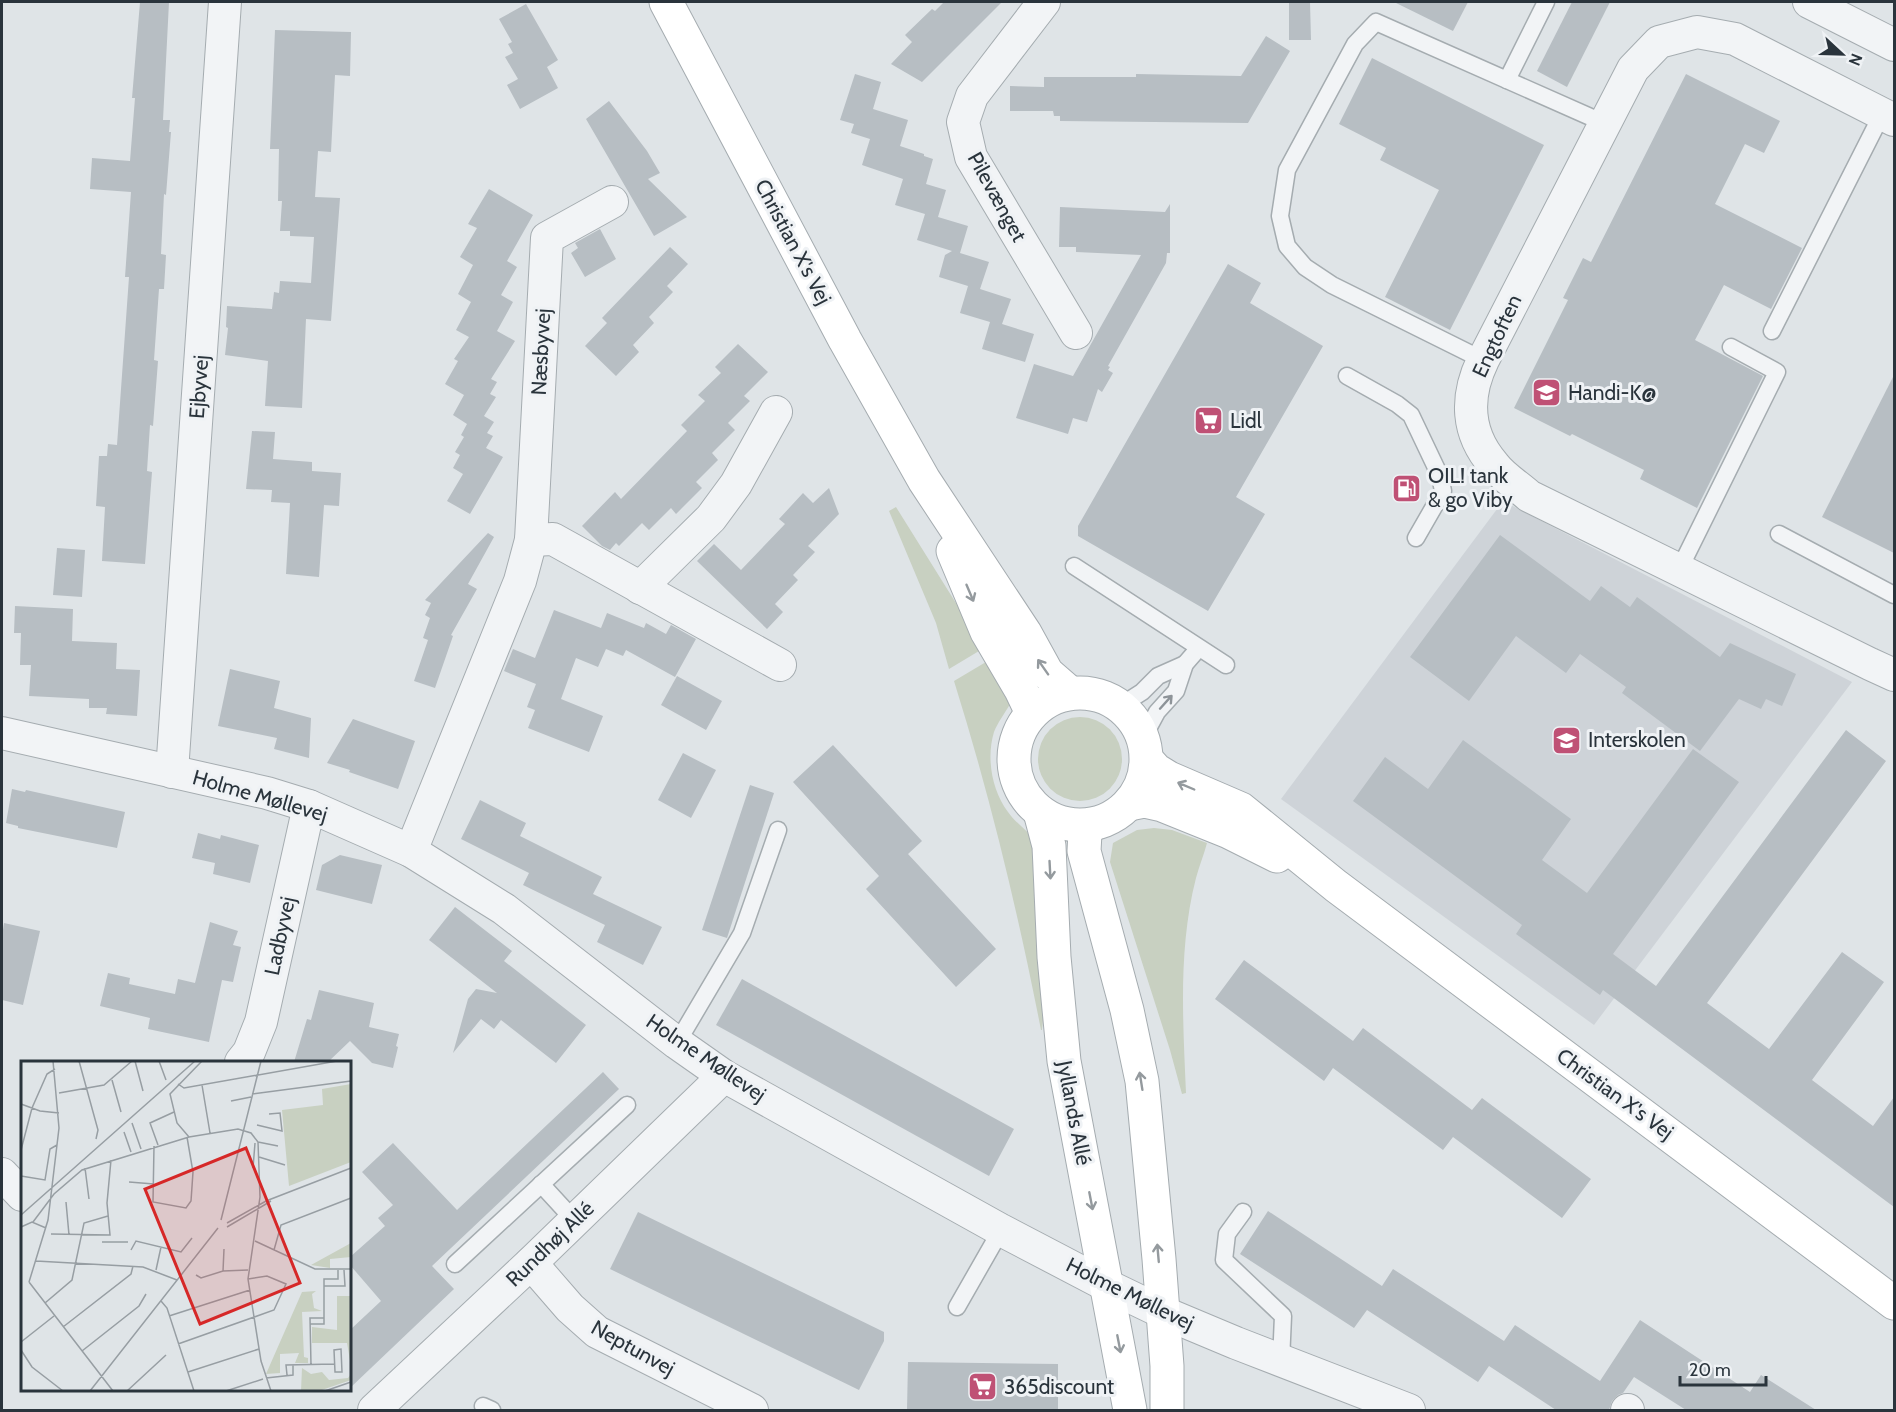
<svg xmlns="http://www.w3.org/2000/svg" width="1896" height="1412" font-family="Cabin,sans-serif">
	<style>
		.built { fill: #ced3d8 }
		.green { fill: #c8d0c1 }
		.building { fill: #b7bec3 }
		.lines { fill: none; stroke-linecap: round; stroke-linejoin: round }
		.lane-casing { stroke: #a5acb0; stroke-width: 19 }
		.street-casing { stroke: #a5acb0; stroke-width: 34 }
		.secondary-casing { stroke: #a5acb0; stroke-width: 35 }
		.lane { stroke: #f2f4f6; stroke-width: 16 }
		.street { stroke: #f2f4f6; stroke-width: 32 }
		.secondary { stroke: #fff; stroke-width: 33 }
		.oneway { stroke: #949a9e }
		.oneway2 { stroke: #8e9499 }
		.labels { text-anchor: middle; stroke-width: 6; stroke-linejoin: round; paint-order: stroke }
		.street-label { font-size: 21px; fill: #2a343c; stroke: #eff2f5 }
		.poi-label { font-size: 21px; fill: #2a343c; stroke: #eff2f5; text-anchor: start }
		.inset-road { fill: none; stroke: #979ea3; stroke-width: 1.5 }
		.view { fill: #d62828; fill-opacity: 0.15; stroke: #d62828; stroke-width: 3 }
		.inset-edge { fill: none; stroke: #2a343c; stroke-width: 3 }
	</style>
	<rect width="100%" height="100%" fill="#dfe4e7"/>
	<polygon class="built" points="1503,501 1852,682 1594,1025 1281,799"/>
	<g class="green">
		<polygon points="896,507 984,648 949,669 936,623 889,511"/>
		<path d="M 991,659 L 1010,704 C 1005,713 998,722 994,732 C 986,758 992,791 1008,812 C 1016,824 1029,830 1035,843 L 1044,1011 L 1042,1030 L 1041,1030 C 1018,912 990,796 954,681 Z"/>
		<circle cx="1080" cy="759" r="42"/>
		<path d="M 1154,828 L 1172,830 L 1207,843 C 1204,855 1199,866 1196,878 C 1178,948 1183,1022 1186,1093 L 1182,1094 L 1170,1050 L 1110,862 L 1113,843 L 1137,830 Z"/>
	</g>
	<g class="building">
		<polygon points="140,2 169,2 163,120 170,120 169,132 171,132 166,195 164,194 161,254 166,255 164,289 159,289 154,360 158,361 153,426 150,425 147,471 152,472 145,564 102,561 105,507 96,506 99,456 107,456 108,444 117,445 129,277 125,277 131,192 90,189 92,158 130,161 135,98 132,98"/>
		<polygon points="944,2 1002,2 922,82 891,64 912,42 905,35 932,9 935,11"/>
		<polygon points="1289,2 1310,2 1311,40 1289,40"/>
		<polygon points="1394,2 1468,2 1453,31"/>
		<polygon points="1572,2 1610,2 1567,87 1537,71"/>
		<polygon points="526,4 558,60 547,67 558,88 520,109 507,85 518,79 505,57 513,53 508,44 512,42 499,19"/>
		<polygon points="275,30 351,32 350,76 335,75 331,152 318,151 315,197 340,198 331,321 306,319 302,408 265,406 268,361 225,355 228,328 226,327 227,306 272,309 274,292 279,293 280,281 311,283 314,237 290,236 290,231 280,231 282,201 278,201 279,149 270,149"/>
		<polygon points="1266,36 1290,51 1248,123 1060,121 1060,116 1054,116 1053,111 1010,111 1010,86 1044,87 1044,77 1136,77 1136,74 1241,76"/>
		<polygon points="1372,58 1544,145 1450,330 1385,297 1439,190 1380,160 1386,148 1339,124"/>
		<polygon points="855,74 881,82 873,109 908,120 900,146 924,154 924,156 933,159 926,184 946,190 938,217 968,226 960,253 989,262 980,289 1011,299 1002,324 1034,334 1025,362 982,349 990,322 960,313 968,286 939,277 945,255 952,251 917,240 925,214 895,205 903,179 862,165 870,139 851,133 854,124 840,120"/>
		<polygon points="1686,74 1780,121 1764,153 1745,144 1715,204 1802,248 1771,309 1724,285 1695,340 1763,376 1697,508 1640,479 1644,470 1572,434 1570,436 1514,408 1568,300 1563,298 1583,258 1591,262"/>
		<polygon points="609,101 647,151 660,173 648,179 687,217 654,236 586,119"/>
		<polygon points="489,189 533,215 507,261 517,267 501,295 513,302 497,331 515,341 491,379 497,382 490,394 496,397 484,416 494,422 487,433 493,436 486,448 503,457 470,514 447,501 463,474 453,468 460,455 455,452 464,437 461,435 467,424 453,415 464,395 445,384 458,361 454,359 469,337 456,330 471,302 458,294 473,265 460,257 477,228 468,224"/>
		<polygon points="1170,204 1170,253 1167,253 1166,263 1108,366 1110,367 1108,370 1113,373 1102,392 1098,389 1087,422 1073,418 1068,434 1016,418 1034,364 1073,376 1141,255 1076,252 1076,247 1059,247 1060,207 1165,212"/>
		<polygon points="600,229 616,259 585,277 571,253 578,248 575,243"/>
		<polygon points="670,247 688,264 667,286 673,292 649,317 654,323 633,345 639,352 616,376 585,346 607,323 602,318"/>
		<polygon points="1228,264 1261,283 1250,303 1323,346 1236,497 1265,514 1208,611 1078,536 1078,526"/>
		<polygon points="738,344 768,372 744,396 750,401 728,423 735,430 712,453 718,460 696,482 702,488 676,514 671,508 649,530 642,523 619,546 616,543 610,550 602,546 582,526 615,492 621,499 687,431 681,425 705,401 698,395 721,373 715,367"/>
		<polygon points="1894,375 1894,553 1822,517"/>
		<polygon points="252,431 275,432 273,459 312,462 312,471 341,473 339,506 324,505 319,577 286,574 290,503 271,502 272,490 246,489"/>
		<polygon points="829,488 839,514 808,546 815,552 793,575 798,580 775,604 783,612 767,629 697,561 714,544 741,570 785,524 779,519 803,493 813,503"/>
		<polygon points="488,533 494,537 468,584 477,589 451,635 453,636 435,688 414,681 428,640 423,638 430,618 425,615 431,603 425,600"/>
		<polygon points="1500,535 1590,601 1601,586 1630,607 1637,597 1720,657 1730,643 1796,674 1782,706 1766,699 1761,709 1739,699 1700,751 1622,693 1626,687 1580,654 1566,673 1516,636 1469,701 1410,657"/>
		<polygon points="57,548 85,550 82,597 53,595"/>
		<polygon points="15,606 73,609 72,641 117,643 116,669 140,670 137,716 106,714 107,708 89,708 89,699 29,696 31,665 20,665 21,633 14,633"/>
		<polygon points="554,610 601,628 607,613 644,628 646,623 666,634 671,625 696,639 675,677 626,650 623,656 606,649 598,667 576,658 561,699 603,716 589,752 528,728 535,710 527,707 536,684 504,671 513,649 535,658"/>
		<polygon points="230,669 280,681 274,708 311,718 309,758 274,749 277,738 218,726"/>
		<polygon points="677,676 722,701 706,730 661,705"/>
		<polygon points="353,719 415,741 398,789 349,772 350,770 327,763"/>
		<polygon points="1846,730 1886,761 1707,1003 1769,1049 1842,952 1884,982 1812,1080 1873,1126 1894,1097 1894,1207 1603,990 1600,995 1516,934 1522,925 1353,801 1385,757 1428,789 1463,740 1571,819 1542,860 1587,893 1693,749 1739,782 1613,954 1656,986"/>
		<polygon points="833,745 922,841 908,854 996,949 956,987 866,889 879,876 793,782"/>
		<polygon points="683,753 716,770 691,818 658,800"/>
		<polygon points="750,785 774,793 727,938 702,930"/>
		<polygon points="12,789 25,792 26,790 125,812 117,848 18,828 18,826 6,823"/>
		<polygon points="480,800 526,823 520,836 602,877 593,894 662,927 643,965 597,942 605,925 523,885 529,873 461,839"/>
		<polygon points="198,833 220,839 221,835 259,845 250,883 213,874 215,863 192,858"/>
		<polygon points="340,855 382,865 372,904 316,890 322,865"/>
		<polygon points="455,907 512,951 504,961 586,1025 556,1063 501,1020 494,1029 481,1019 453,1053 468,999 476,989 497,993 429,940"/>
		<polygon points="210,922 238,931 233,945 241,947 233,982 222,980 209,1042 148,1029 150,1018 100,1006 108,973 130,978 129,984 175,994 178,979 195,983"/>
		<polygon points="4,923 40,931 23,1005 2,1000 2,936"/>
		<polygon points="1244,960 1353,1041 1363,1028 1472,1110 1482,1098 1591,1179 1562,1218 1453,1137 1443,1150 1333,1068 1324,1081 1215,999"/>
		<polygon points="742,979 1014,1129 989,1176 716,1025"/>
		<polygon points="319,990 374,1003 369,1027 399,1034 396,1046 398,1047 393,1068 372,1063 350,1041 328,1062 294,1062 307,1019 311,1020"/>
		<polygon points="603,1072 619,1089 432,1266 454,1289 350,1388 350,1330 381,1301 350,1265 350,1257 385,1226 378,1218 393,1205 362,1172 393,1143 457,1210"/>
		<polygon points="1268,1211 1382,1286 1393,1269 1504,1341 1515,1325 1600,1381 1640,1320 1750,1392 1761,1375 1816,1410 1686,1410 1634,1377 1623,1393 1618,1395 1612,1401 1609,1410 1556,1410 1489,1366 1478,1382 1367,1310 1354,1328 1240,1254"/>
		<polygon points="638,1212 884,1332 884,1341 859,1390 610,1269"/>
		<polygon points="908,1362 1058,1364 1058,1410 907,1410"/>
	</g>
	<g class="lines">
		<defs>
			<g id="lane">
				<polyline points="1507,80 1546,2"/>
				<polyline points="1772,331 1882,114"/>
				<polyline points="1483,360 1332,285 1305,267 1287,246 1280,216 1287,170 1355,44 1376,22 1604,123"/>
				<polyline points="1347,376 1397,404 1411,415 1440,476 1443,491 1416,538"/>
				<polyline points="1779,534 1894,595"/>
				<polyline points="1074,566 1226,665"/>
				<polyline points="1679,570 1777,372 1731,347"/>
				<polyline points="1120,706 1142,692 1158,676 1185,664"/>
				<polyline points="1143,738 1157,712 1176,691 1185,664 1198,649"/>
				<polyline points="677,1043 742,933 778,830"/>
				<polyline points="541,1184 575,1221"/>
				<polyline points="1243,1212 1227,1234 1224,1260 1283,1316 1281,1361"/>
				<polyline points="455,1264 627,1105"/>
				<polyline points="957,1307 1001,1230"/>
				<polyline points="483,1406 492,1410"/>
			</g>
			<g id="street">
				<polyline points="1044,2 972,96 963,122 971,157 1076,333"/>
				<polyline points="1809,2 1894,45"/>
				<path d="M 1894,120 L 1735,39 L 1697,32 L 1659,42 L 1633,69 L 1483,360 C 1465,397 1466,433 1494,465 C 1503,477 1518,486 1529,496 L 1870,664 L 1894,675"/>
				<polyline points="531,540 553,539 780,665"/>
				<polyline points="640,588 711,518 736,484 776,412"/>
				<polyline points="2,733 267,793 309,806 411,851 504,909 677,1043 724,1076 1001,1230 1108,1286 1162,1312 1236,1343 1409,1410"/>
				<polyline points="172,772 225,2"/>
				<polyline points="411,851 520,581 531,540 547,238 612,202"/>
				<polyline points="241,1062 249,1052 261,1022 309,806"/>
				<polyline points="2,1174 22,1195"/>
				<polyline points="531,1263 570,1308 597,1332 752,1410"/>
				<polyline points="374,1410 531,1263 724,1076"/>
				<polyline points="1627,1410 1628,1410"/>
			</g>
			<g id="secondary">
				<polyline points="666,2 845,340 924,480 1025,633 1047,673 1070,693"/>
				<polyline points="953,551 987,632 1021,690 1032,713"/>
				<circle cx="1080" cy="759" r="66"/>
				<polyline points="1147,760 1156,770 1169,778 1241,809 1336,886 1894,1303"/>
				<polyline points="1129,804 1144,801 1162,805 1229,832 1277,856"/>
				<polyline points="1040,812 1049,846 1054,957 1064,1061 1130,1410"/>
				<polyline points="1091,825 1085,833 1084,851 1127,1010 1142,1081 1159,1259 1167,1366 1167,1410"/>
			</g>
		</defs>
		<use href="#lane" class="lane-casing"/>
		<use href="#street" class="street-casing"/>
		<use href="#secondary" class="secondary-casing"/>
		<use href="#lane" class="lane"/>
		<use href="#street" class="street"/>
		<use href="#secondary" class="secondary"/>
	</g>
	<defs><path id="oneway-shaft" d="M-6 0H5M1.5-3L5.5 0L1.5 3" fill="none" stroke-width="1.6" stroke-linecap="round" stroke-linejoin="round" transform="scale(1.5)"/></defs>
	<g class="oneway">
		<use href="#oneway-shaft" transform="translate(970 593) rotate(67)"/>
		<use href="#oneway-shaft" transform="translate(1043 667) rotate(-125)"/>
		<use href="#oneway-shaft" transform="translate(1186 786) rotate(-157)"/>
		<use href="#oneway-shaft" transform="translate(1050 870) rotate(87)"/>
		<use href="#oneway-shaft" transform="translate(1141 1081) rotate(-99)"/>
		<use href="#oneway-shaft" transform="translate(1091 1201) rotate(79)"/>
		<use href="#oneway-shaft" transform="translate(1158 1253) rotate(-95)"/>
		<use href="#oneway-shaft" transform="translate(1119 1344) rotate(79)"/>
	</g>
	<use class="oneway2" href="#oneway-shaft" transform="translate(1166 702) rotate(-48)"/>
	<defs>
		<symbol id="school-square" viewBox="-11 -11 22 22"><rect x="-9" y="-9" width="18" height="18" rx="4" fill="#bf5175" stroke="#eff2f5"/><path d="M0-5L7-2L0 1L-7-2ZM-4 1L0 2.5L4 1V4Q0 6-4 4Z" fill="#fff"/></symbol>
		<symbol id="supermarket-square" viewBox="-11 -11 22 22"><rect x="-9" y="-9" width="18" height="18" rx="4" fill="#bf5175" stroke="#eff2f5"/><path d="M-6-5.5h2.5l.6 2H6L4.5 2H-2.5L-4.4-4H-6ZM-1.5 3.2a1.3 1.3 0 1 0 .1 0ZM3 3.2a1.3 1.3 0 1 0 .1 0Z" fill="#fff"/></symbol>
		<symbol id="fuel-square" viewBox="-11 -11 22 22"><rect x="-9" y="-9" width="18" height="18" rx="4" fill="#bf5175" stroke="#eff2f5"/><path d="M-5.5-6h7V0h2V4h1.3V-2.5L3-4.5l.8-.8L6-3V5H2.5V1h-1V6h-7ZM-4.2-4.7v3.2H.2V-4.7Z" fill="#fff"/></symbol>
	</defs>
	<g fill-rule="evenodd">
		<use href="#school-square" x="1530" y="376" width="33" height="33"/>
		<use href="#supermarket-square" x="1192" y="404" width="33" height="33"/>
		<use href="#fuel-square" x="1390" y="472" width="33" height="33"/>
		<use href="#school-square" x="1550" y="724" width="33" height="33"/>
		<use href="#supermarket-square" x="966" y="1370" width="33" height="33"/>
	</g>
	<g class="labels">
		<g class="street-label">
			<text transform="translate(997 197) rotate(61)" y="7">Pilevænget</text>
			<text transform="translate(793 242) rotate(62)" y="7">Christian X's Vej</text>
			<text transform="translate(1497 336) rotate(-65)" y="7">Engtoften</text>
			<text transform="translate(541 352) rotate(-87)" y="7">Næsbyvej</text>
			<text transform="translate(199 387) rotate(-86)" y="7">Ejbyvej</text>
			<text transform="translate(260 796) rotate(16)" y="7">Holme Møllevej</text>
			<text transform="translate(280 936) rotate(-78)" y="7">Ladbyvej</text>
			<text transform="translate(706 1058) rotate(34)" y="7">Holme Møllevej</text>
			<text transform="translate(1615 1094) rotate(36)" y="7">Christian X's Vej</text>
			<text transform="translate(1074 1113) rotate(79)" y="7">Jyllands Allé</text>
			<text transform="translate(550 1244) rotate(-44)" y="7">Rundhøj Allé</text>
			<text transform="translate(1130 1294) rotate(26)" y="7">Holme Møllevej</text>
			<text transform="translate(633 1348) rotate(29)" y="7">Neptunvej</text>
		</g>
		<g class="poi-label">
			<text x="1568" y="400">Handi-K@</text>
			<text x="1230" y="428">Lidl</text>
			<text x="1428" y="483">OIL! tank<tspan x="1428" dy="24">&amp; go Viby</tspan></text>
			<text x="1588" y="747">Interskolen</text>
			<text x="1004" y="1394">365discount</text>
		</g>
	</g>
	<g transform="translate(21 1061)">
		<rect width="330" height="330" fill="#dfe4e7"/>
		<path d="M 330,23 L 330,101 L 268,125 L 261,49 L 302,44 L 301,28 ZM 330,182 L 330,196 L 309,198 L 309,207 L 290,204 ZM 295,230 L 291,233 L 293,247 L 301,250 L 281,251 L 283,296 L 287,297 L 287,302 L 274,302 L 278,292 L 259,293 L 259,312 L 245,313 L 281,231 ZM 316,235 L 330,235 L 330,305 L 326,282 L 291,282 L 291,266 L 316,269 ZM 281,307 L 290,313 L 301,311 L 308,319 L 327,317 L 330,313 L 330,319 L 298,330 L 280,330 Z" fill="#c8d0c1"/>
		<path class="inset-road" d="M 58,0 L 77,69 L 75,78M 114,0 L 122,30M 138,0 L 145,19M 91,19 L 100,51M 157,23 L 163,27 L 316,0M 181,24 L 189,72M 38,32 L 83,24 L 111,0M 231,33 L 330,20M 210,40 L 230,36M 0,43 L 19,50 L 38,52M 111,62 L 120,88M 236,64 L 261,70 L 259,52 L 248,53M 103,71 L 110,91M 168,76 L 156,62 L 149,33 L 181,0M 237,81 L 257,85M 137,84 L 129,62 L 153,51M 133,85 L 132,141 L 165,147 L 170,140 L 172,111 L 166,76M 0,89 L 11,47 L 26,13 L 34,8M 238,96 L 264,104M 64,107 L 68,138M 232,107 L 234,82M 0,115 L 24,119 L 29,88 L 36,84M 108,121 L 133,123M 45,141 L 48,174M 0,154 L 174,0M 200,159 L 240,0M 12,161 L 33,133 L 61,109 L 168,76 L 217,68 L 230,72 L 237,81 L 239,136 L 227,218 L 240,300 L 250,330M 206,162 L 245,140 L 330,107M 0,166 L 11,161 L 25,167M 206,166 L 250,140M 30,173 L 89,174 L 86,142 L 90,99M 234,180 L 294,208 L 330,208M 81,181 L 107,181M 110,189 L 115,180 L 160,191 L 171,177M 253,189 L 260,164 L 330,137M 15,200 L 122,206 L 156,219M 135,209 L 140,186M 202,210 L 203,188M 175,214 L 180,217 L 202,210 L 227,209M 8,221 L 27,159 L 38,67 L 32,0M 8,221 L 92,330M 303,225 L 324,225 L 323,209M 140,240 L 146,247 L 173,330M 24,242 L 51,219 L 63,162 L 87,155M 148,255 L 229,229M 289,263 L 303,263 L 303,218 L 317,218 L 317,209M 42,266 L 110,213 L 112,205M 0,281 L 33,255M 157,283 L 253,249 L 265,223 L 246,215 L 227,218M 320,288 L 321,311 L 314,311 L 313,289 ZM 0,289 L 11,306 L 42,330M 61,290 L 118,245 L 125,233M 290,304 L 289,257 L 303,257M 167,311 L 238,288M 266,314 L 265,304 L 314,303M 245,317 L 272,314 L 272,304M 69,330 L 197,167M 106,330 L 145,294M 205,330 L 242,318M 304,330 L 330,321"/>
		<path class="view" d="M 225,87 L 279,222 L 179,263 L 124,128 Z"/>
		<rect width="330" height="330" class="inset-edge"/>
	</g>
	<rect width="1896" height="1412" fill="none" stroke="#2a343c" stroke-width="6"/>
	<g transform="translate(1842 54) rotate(112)" stroke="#eff2f5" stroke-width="4.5" paint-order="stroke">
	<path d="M0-4.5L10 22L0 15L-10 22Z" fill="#2a343c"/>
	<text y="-9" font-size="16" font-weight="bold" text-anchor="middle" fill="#2a343c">N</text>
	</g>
	<path d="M1680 1376v9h86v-9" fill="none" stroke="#2a343c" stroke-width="3"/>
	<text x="1689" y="1376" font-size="18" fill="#2a343c" stroke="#eff2f5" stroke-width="4.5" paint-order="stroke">20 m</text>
</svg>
